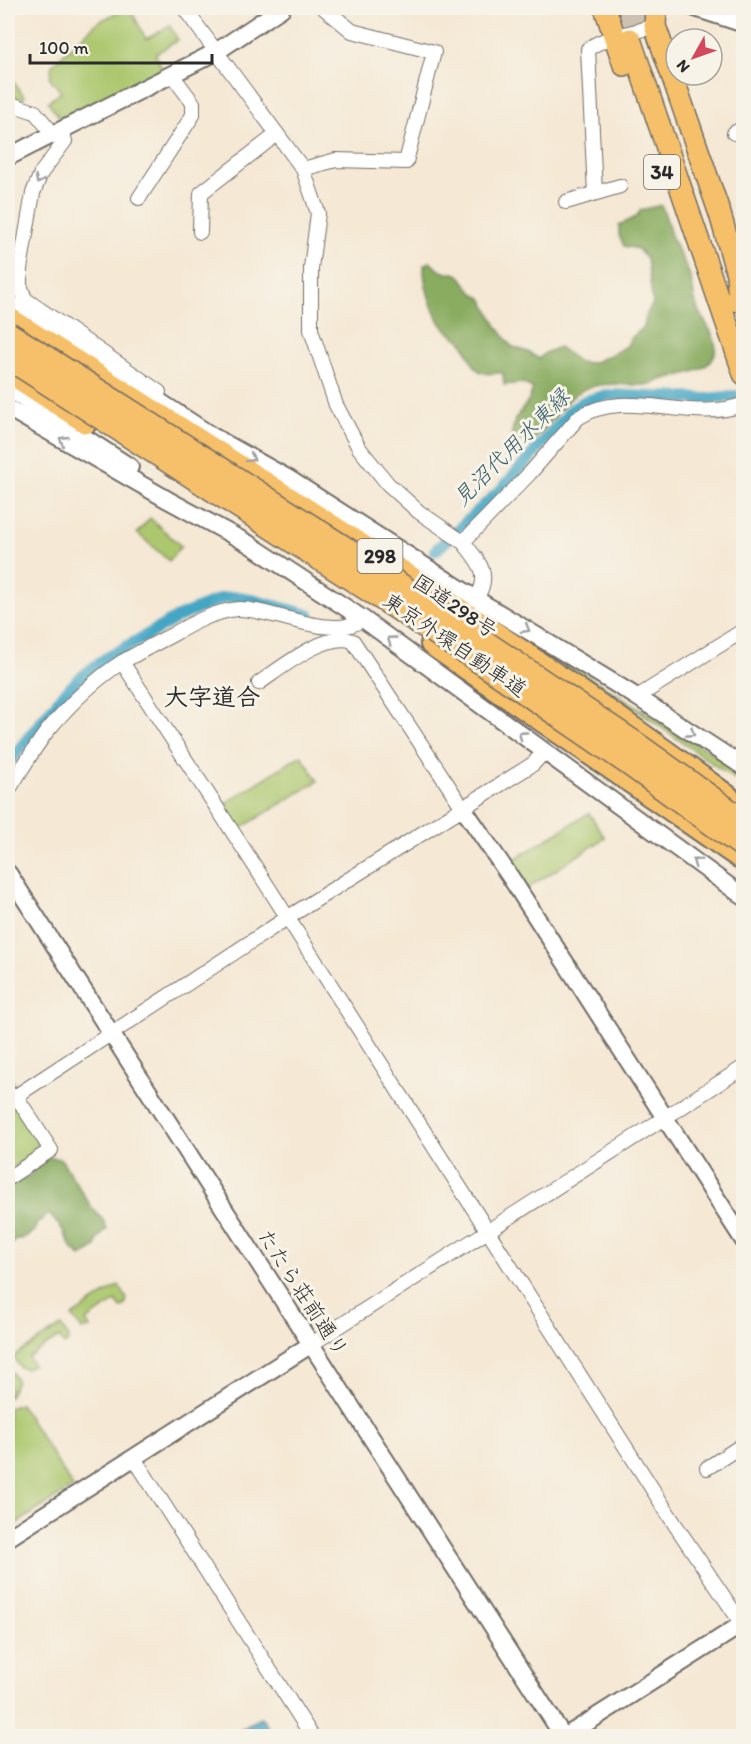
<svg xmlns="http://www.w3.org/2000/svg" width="751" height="1744" font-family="Itim,'Klee One',sans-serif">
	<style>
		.green { fill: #acc76e; stroke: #6c794c; stroke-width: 1.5 }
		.forest { fill: #89ac61; stroke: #5a6c46; stroke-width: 1.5 }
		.water { fill: #44a6c4; stroke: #386878; stroke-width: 1.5 }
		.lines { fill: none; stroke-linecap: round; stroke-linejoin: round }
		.canal { stroke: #44a6c4; stroke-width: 12 }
		.primary-tunnel { stroke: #cdc2b2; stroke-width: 21; stroke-dasharray: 21 10; stroke-linecap: butt }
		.minor-casing { stroke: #726d66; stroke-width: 16 }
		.tertiary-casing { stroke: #726d66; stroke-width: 20 }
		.primary-casing { stroke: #726d66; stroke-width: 24 }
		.trunk-casing { stroke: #726d66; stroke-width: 26 }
		.minor { stroke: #fff; stroke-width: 14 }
		.tertiary { stroke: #fff; stroke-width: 16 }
		.primary { stroke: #f6c06b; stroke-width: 21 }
		.trunk { stroke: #f6c06b; stroke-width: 22 }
		.motorway-bridge-casing { stroke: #726d66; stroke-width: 27; stroke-linecap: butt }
		.motorway-bridge { stroke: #f6c06b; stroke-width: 24 }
		.oneway { stroke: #a0a0a0 }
		.labels { text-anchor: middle; stroke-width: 6; stroke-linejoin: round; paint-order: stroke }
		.shield { fill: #f7f3e8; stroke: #686764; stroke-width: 1.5 }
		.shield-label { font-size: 20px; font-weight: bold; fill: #2b2b2b }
		.street-label { font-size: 21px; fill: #2b2b2b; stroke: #f7f3e8 }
		.water-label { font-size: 22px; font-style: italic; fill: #355c68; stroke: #f7f3e8 }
		.quarter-label { font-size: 24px; font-weight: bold; fill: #2b2b2b; stroke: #f7f3e8 }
	</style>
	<rect width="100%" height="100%" fill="#f7f3e8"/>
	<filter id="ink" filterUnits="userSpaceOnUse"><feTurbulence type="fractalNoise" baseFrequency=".0167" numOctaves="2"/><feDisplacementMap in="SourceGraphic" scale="12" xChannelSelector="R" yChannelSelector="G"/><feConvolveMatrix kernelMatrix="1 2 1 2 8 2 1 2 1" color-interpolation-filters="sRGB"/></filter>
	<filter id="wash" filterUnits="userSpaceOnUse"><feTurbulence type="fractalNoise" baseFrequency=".008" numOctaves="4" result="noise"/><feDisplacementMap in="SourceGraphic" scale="24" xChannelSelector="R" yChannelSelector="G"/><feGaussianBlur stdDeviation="1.35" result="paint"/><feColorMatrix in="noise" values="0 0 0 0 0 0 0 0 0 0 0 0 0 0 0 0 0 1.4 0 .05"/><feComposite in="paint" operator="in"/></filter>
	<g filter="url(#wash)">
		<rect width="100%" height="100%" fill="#f5e8d4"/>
		<g class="green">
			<polygon points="127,8 130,8 146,39 170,26 178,40 155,54 164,71 62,121 48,102 61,92 50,78 52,65 98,22"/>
			<polygon points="8,75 25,97 20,100 8,96"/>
			<polygon points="150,518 181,546 169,561 137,533"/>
			<polygon points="486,612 743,773 743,785 618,697 503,631"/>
			<polygon points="301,755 318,781 238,830 221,806"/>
			<polygon points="589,813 605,838 525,890 508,863"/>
			<polygon points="8,1075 18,1089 9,1096 38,1141 36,1151 8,1170"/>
			<polygon points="119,1285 127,1299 125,1305 121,1308 116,1301 86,1321 90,1328 82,1330 72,1316"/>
			<polygon points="61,1326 69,1338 68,1342 64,1345 59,1337 28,1357 33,1365 26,1369 20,1367 13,1357"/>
			<polygon points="8,1367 17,1381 8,1398"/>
			<polygon points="20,1404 73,1487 8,1529 8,1408"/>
		</g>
		<g class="forest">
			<path d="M 661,205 C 666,215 668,225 671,235 C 676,249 685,262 690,276 C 694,288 693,301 699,312 C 705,323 719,339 715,353 C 709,373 681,374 664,379 C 658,380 653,385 647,385 C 625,386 596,379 576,394 C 560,406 551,425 536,438 C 529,443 518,441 511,436 L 515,419 L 529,400 L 533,388 L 522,383 L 504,385 L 503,373 C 495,372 487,376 481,372 C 471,367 468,349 461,341 C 455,336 448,333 443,326 C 432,314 423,282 424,265 L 430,262 C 434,266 440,272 447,273 C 450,274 454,272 457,274 C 465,277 466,292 482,298 L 498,328 L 511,346 L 528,352 L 539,359 L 545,353 L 559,347 L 579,362 L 592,363 L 608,356 L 627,346 L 630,339 L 644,327 L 647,313 L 653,304 L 647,260 L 638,249 L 624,246 L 619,235 L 619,225 L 636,217 L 641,210 Z"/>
			<polygon points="48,1157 61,1159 90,1205 103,1220 107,1229 97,1240 96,1247 81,1257 71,1247 63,1230 49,1214 37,1223 34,1232 21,1239 17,1239 8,1248 8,1187 29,1176"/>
		</g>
		<polygon class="water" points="261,1717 273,1734 268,1736 231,1736"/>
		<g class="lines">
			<g class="canal">
				<polyline points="435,551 502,489 573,409 585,401 608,395 707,399 735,396"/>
				<polyline points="8,763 62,696 78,680 102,661 178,617 223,598 240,597 309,615"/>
			</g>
		</g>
	</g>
	<g filter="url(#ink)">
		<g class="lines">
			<g class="primary-tunnel">
				<polyline points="619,8 630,39"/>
				<polyline points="635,8 645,34"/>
			</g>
			<defs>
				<g id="minor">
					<polyline points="184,8 303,169 318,213 311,268 311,330 336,405 359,448 388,484 419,512 463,542"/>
					<polyline points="8,103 35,112 54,135"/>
					<polyline points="62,131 65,141 41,173 33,193 20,269 20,285 25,299 159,392"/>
					<polyline points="734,133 744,128"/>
					<polyline points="303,169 336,160 406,162 434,52 352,31 324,8"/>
					<path d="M 595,193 L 588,49 C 603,37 636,32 655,26"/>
					<polyline points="139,198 193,115 193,103 172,75"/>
					<polyline points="566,202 620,186"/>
					<polyline points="200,232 201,193 277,134"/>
					<path d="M 476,599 C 492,574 479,562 463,542 L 530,473 L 578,418 C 625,386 692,425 744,404"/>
					<polyline points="122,662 247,854 676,1526 744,1627"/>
					<path d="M 259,683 C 281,668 326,631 353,641 L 463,808"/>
					<polyline points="637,697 744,630"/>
					<path d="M 8,791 C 21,771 33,749 48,730 C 69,705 94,680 122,662 C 138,653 154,644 170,636 C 191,624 214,611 238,609 C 271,608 333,642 363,619"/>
					<polyline points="8,1178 51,1150 16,1096 287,918 533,764 545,751"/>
					<polyline points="310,1345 744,1067"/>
					<polyline points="134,1458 312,1736"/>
					<polyline points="707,1468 744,1444"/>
				</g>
				<g id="tertiary">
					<polyline points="695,8 744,24"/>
					<polyline points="8,157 216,52 282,8"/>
					<polyline points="8,302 212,436 289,479 476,599 637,697 744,767"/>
					<polyline points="8,388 130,467"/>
					<polyline points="8,408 168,500 249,544 363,619 744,897"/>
					<polyline points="463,808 511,878 744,1241"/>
					<polyline points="8,873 563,1736"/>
					<polyline points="8,1538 310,1345"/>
					<polyline points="566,1736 744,1623"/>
				</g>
				<g id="primary">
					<polyline points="605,8 624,65"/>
					<polyline points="656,8 655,26 720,214 737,274 739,301"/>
					<polyline points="630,39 744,374"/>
				</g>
				<g id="trunk">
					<path d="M 8,318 C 250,474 496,626 728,797"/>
					<polyline points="8,371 86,422"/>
					<polyline points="432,644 744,860"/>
				</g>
			</defs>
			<use href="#minor" class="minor-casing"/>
			<use href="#tertiary" class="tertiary-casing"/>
			<use href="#primary" class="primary-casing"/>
			<use href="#trunk" class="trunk-casing"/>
			<use href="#minor" class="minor"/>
			<use href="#tertiary" class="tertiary"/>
			<use href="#primary" class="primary"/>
			<use href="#trunk" class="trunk"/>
			<defs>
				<g id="motorway-bridge">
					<polyline points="8,334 350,552 638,746 744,822"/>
					<polyline points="8,357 486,665 626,761 744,846"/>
				</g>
			</defs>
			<use href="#motorway-bridge" class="motorway-bridge-casing"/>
			<use href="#motorway-bridge" class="motorway-bridge"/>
		</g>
		<defs><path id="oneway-chevron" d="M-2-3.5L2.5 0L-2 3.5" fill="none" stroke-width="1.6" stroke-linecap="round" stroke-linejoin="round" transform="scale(1.5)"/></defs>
		<g class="oneway">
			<use href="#oneway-chevron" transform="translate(39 180) rotate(116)"/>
			<use href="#oneway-chevron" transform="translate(63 440) rotate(-150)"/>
			<use href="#oneway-chevron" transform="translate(251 458) rotate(29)"/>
			<use href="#oneway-chevron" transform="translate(526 629) rotate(31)"/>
			<use href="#oneway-chevron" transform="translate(391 640) rotate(-144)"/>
			<use href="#oneway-chevron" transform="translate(691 733) rotate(33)"/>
			<use href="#oneway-chevron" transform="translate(522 735) rotate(-144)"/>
			<use href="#oneway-chevron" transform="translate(696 862) rotate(-144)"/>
		</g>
	</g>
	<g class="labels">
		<g class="shield">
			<rect x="644" y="155" width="36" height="34" rx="4.5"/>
			<rect x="357.5" y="539" width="45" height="34" rx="4.5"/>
		</g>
		<g class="shield-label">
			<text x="662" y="179">34</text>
			<text x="380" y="563">298</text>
		</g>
		<g class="street-label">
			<text transform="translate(455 606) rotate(34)" y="7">国道298号</text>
			<text transform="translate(455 645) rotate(34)" y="7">東京外環自動車道</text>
			<text transform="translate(303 1293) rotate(57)" y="7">たたら荘前通り</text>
		</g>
		<g class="water-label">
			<text transform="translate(511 447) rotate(-45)" y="8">見沼代用水東縁</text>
		</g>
		<g class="quarter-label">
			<text x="212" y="705">大字道合</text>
		</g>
	</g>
	<rect width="751" height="1744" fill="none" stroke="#f7f3e8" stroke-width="30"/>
	<g transform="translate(694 57) rotate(230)"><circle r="28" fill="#f7f3e8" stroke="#a5a39c" stroke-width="1.5"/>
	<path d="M0-4.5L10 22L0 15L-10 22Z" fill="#d1495b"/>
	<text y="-9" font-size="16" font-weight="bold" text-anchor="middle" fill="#2b2b2b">N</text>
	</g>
	<path d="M30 54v9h182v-9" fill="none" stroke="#2b2b2b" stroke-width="3"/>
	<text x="39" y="54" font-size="18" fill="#2b2b2b" stroke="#f7f3e8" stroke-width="4.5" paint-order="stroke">100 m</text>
</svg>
